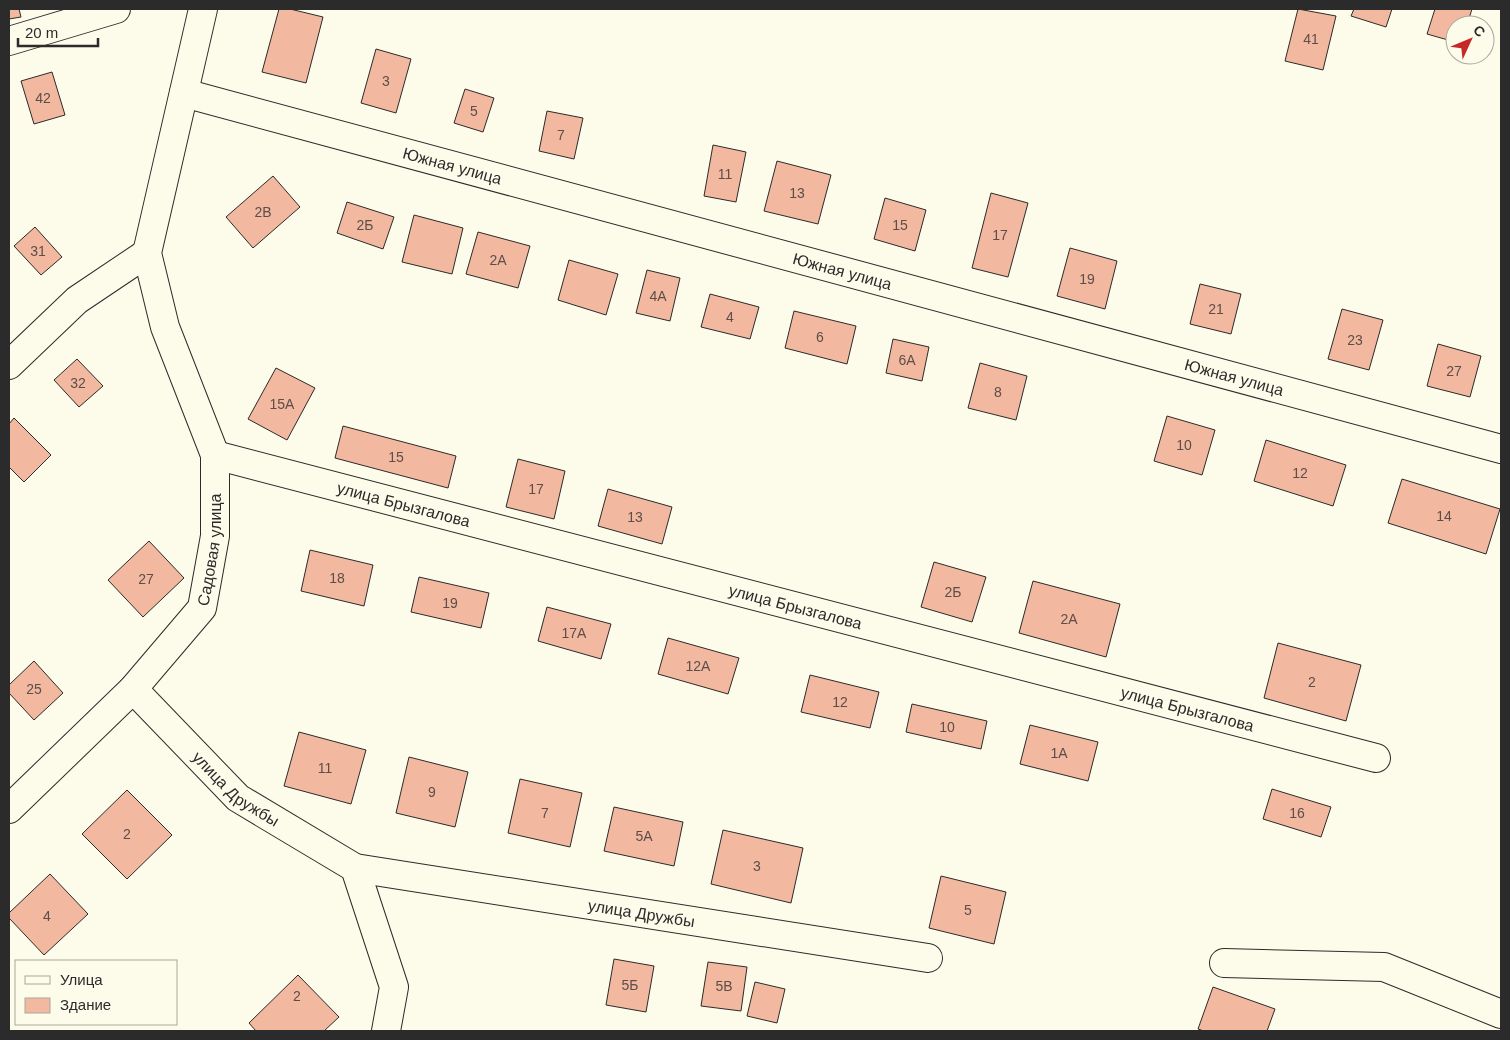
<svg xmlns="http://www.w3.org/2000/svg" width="1510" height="1040" font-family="Helvetica,sans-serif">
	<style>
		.building { fill: #f2b8a0; stroke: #2b2b2b }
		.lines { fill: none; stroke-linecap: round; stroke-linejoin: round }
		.minor-casing { stroke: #2b2b2b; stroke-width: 30 }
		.minor { stroke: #fdfbea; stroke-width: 28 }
		.labels { text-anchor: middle; stroke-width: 4; stroke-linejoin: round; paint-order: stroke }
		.number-label { font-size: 14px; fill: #5d4e48 }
		.street-label { font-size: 16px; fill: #2b2b2b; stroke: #fdfbea }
	</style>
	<rect width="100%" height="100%" fill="#fdfbea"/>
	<g class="building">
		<polygon points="9,9 19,9 21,17 9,19"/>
		<polygon points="279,9 290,9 323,17 306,83 262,72"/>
		<polygon points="1298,9 1336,16 1323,70 1285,61"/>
		<polygon points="1354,9 1392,9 1386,27 1351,16"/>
		<polygon points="1435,9 1472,9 1467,25 1455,25 1455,42 1427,34"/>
		<polygon points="376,49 411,59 396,113 361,103"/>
		<polygon points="52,72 65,115 34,124 21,81"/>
		<polygon points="465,89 494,98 483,132 454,123"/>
		<polygon points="547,111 583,118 574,159 539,151"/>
		<polygon points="713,145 746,152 736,202 704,196"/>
		<polygon points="777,161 831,175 818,224 764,211"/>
		<polygon points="273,176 300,207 253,248 226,217"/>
		<polygon points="991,193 1028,203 1008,277 972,268"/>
		<polygon points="885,198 926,210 915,251 874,239"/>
		<polygon points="347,202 394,217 383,249 337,233"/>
		<polygon points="414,215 463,228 452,274 402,262"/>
		<polygon points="35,227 62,257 41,275 14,246"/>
		<polygon points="478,232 530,246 518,288 466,274"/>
		<polygon points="1070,248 1117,261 1105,309 1057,296"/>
		<polygon points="569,260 618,274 606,315 558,300"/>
		<polygon points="647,270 680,278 670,321 636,313"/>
		<polygon points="1200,284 1241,294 1231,334 1190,324"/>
		<polygon points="710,294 759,307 750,339 701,327"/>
		<polygon points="1342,309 1383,320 1369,370 1328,359"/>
		<polygon points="794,311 856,326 847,364 785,348"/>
		<polygon points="893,339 929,347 922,381 886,373"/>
		<polygon points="1438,344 1481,356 1470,397 1427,386"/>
		<polygon points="77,359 103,386 79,407 54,380"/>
		<polygon points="980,363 1027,376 1016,420 968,408"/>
		<polygon points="276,368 315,388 287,440 248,419"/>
		<polygon points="1167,416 1215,430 1202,475 1154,461"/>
		<polygon points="14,418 51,455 24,482 9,467 9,424"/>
		<polygon points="343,426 456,456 448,488 335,458"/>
		<polygon points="1266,440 1346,465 1333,506 1254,481"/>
		<polygon points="518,459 565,471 554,519 506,507"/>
		<polygon points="1402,479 1500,509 1486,554 1388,523"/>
		<polygon points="608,489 672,507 662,544 598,526"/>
		<polygon points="149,541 184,578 143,617 108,580"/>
		<polygon points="310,550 373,565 364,606 301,591"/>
		<polygon points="934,562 986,577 972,622 921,607"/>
		<polygon points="419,577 489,593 481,628 411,612"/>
		<polygon points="1033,581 1120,604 1106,657 1019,633"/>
		<polygon points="547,607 611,624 601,659 538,641"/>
		<polygon points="668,638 739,658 728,694 658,674"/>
		<polygon points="1278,643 1361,665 1346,721 1264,698"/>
		<polygon points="34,661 63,693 34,720 9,693 9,685"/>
		<polygon points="810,675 879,692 870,728 801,712"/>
		<polygon points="912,704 987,721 981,749 906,732"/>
		<polygon points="1030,725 1098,742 1088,781 1020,764"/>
		<polygon points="299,732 366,750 351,804 284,786"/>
		<polygon points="409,757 468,772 455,827 396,813"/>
		<polygon points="520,779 582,793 570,847 508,833"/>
		<polygon points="1272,789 1331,807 1321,837 1263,819"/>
		<polygon points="127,790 172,835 127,879 82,834"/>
		<polygon points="614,807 683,822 674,866 604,851"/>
		<polygon points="723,830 803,848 791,903 711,884"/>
		<polygon points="50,874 88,914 44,955 9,918 9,913"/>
		<polygon points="941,876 1006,892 994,944 929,928"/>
		<polygon points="614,959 654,966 646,1012 606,1005"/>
		<polygon points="708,962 747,967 741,1011 701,1006"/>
		<polygon points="298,975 339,1017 324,1031 256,1031 249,1023"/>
		<polygon points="755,982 785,989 777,1023 747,1016"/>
		<polygon points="1213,987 1275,1009 1267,1031 1204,1031 1198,1029"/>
	</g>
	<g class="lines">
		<defs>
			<g id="minor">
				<polyline points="9,41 116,9"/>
				<path id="s1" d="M 184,93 L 1501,449"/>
				<polyline points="9,365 77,300 147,253"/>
				<path id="s2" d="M 215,455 L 1376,758"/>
				<path id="s3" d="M 133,689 L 238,798 L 355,868 L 394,987 L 386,1031"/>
				<path id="s4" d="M 9,809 L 133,689 L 202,608 L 215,536 L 215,455 L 165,327 L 147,253 L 203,9"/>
				<path id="s5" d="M 355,868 L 928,958"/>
				<polyline points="1224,963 1384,967 1501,1014"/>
			</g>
		</defs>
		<use href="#minor" class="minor-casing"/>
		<use href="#minor" class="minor"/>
	</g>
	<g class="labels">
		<g class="number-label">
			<text x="1311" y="44">41</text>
			<text x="386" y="86">3</text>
			<text x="43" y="103">42</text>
			<text x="474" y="116">5</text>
			<text x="561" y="140">7</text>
			<text x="725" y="179">11</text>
			<text x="797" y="198">13</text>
			<text x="263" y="217">2В</text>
			<text x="365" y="230">2Б</text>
			<text x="900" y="230">15</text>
			<text x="1000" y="240">17</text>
			<text x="38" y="256">31</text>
			<text x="498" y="265">2А</text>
			<text x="1087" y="284">19</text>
			<text x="658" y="301">4А</text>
			<text x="1216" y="314">21</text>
			<text x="730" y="322">4</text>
			<text x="820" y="342">6</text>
			<text x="1355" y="345">23</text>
			<text x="907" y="365">6А</text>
			<text x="1454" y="376">27</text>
			<text x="78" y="388">32</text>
			<text x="998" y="397">8</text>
			<text x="282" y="409">15А</text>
			<text x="1184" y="450">10</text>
			<text x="396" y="462">15</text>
			<text x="1300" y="478">12</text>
			<text x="536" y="494">17</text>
			<text x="1444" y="521">14</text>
			<text x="635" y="522">13</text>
			<text x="337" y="583">18</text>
			<text x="146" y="584">27</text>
			<text x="953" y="597">2Б</text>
			<text x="450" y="608">19</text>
			<text x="1069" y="624">2А</text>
			<text x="574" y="638">17А</text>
			<text x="698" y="671">12А</text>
			<text x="1312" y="687">2</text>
			<text x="34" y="694">25</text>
			<text x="840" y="707">12</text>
			<text x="947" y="732">10</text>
			<text x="1059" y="758">1А</text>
			<text x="325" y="773">11</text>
			<text x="432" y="797">9</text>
			<text x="545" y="818">7</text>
			<text x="1297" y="818">16</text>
			<text x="127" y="839">2</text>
			<text x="644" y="841">5А</text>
			<text x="757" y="871">3</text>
			<text x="968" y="915">5</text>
			<text x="47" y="921">4</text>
			<text x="630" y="990">5Б</text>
			<text x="724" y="991">5В</text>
			<text x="297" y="1001">2</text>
		</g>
		<g class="street-label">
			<text dy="6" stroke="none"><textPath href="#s1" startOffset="278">Южная улица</textPath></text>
			<text dy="6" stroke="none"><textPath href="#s1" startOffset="682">Южная улица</textPath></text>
			<text dy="6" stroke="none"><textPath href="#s1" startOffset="1088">Южная улица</textPath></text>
			<text dy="6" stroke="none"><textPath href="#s2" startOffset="195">улица Брызгалова</textPath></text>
			<text dy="6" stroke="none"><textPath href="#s4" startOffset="338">Садовая улица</textPath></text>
			<text dy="6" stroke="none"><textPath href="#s2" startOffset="600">улица Брызгалова</textPath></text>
			<text dy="6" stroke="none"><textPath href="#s2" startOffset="1005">улица Брызгалова</textPath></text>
			<text dy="6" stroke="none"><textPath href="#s3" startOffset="144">улица Дружбы</textPath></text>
			<text dy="6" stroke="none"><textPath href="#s5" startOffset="290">улица Дружбы</textPath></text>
		</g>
	</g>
	<rect width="1510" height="1040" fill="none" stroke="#2b2b2b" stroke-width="20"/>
	<rect x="15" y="960" width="162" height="65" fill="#fdfbea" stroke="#a9a89e"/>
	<rect x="25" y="976" width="25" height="8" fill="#fdfbea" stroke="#a9a89e"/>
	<text x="60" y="985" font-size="15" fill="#2b2b2b">Улица</text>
	<rect x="25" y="998" width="25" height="15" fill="#f2b8a0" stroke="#a9a89e"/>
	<text x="60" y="1010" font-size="15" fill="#2b2b2b">Здание</text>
	<g transform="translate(1470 40) rotate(46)"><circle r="24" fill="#fdfbea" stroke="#a9a89e"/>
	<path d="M0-4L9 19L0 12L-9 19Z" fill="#c62828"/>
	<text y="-8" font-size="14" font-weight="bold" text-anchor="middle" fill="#2b2b2b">С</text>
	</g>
	<path d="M18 38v8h80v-8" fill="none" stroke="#2b2b2b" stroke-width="2.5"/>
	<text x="25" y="38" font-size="15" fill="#2b2b2b" stroke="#fdfbea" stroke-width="4" paint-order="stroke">20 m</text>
</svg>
